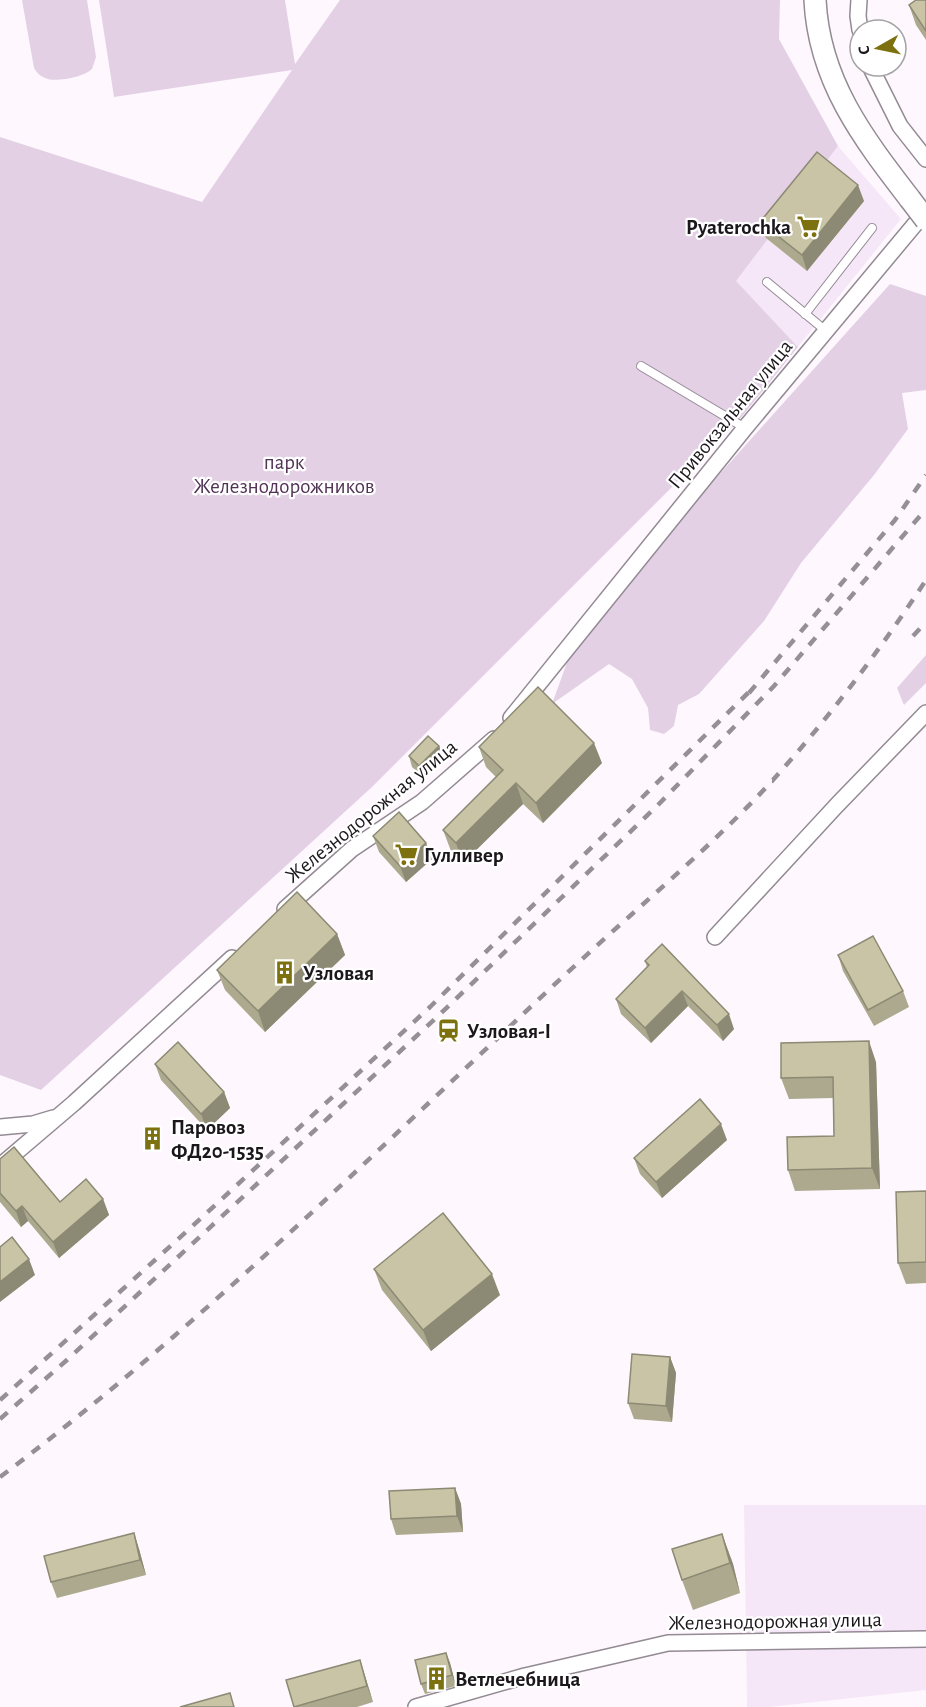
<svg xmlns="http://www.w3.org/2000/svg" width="926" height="1707" font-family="'Alegreya Sans',sans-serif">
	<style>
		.built { fill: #f6e7f8 }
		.green { fill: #e3d0e5 }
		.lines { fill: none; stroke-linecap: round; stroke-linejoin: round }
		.service-casing { stroke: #938a94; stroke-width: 10 }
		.minor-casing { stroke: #938a94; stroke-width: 18 }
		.secondary-casing { stroke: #938a94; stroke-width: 24 }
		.service { stroke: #fff; stroke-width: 8 }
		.minor { stroke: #fff; stroke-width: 15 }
		.secondary { stroke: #fff; stroke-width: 21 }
		.rail { stroke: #959095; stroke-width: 4.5; stroke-dasharray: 10 10; stroke-linecap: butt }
		.secondary-bridge-casing { stroke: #938a94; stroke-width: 24; stroke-linecap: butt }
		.secondary-bridge { stroke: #fff; stroke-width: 21 }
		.wall { fill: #aca98e }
		.shaded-wall { fill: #8c8974 }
		.building { fill: #c8c4a5; stroke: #8c8974; stroke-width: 1.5 }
		.labels { text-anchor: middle; stroke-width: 4.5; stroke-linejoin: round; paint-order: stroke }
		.poi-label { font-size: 21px; font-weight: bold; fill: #1b171b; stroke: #fff; text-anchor: start }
		.street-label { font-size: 21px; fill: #1b171b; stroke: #fff }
		.park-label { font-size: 21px; fill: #523356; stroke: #fff }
	</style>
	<rect width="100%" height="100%" fill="#fef8fe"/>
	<g class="built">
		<polygon points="838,146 901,219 798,347 735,281"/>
		<polygon points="744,1505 926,1505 926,1690 769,1707 747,1707"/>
	</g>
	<g class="green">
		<path d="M 22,0 L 87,0 L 96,57 L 92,69 C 84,77 55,83 45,78 C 40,76 37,73 34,68 Z"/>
		<polygon points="99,0 285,0 295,64 340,0 780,0 779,39 838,146 736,281 798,347 740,419 372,787 41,1090 0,1075 0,137 202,202 292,70 114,97"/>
		<polygon points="890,284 926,296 926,390 902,393 908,429 874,475 801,563 764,621 699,694 678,705 674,726 664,734 650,730 648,708 632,679 609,664 552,704 578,632"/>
		<polygon points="926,655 926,683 904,705 897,688"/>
	</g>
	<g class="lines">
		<defs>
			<g id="service">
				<polyline points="767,282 826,331"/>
				<polyline points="805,314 872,228"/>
				<polyline points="641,366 745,428"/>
			</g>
			<g id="minor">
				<polyline points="859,0 858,16 860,30"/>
				<polyline points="870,66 900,126 926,159"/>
				<polyline points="511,718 745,428 926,211"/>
				<polyline points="285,909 352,849 422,802 494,739"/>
				<polyline points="715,937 837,805 926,713"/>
				<polyline points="0,1127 33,1124 53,1118"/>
				<polyline points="0,1166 74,1103 232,958"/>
				<polyline points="416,1707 525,1676 668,1643 926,1639"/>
			</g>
			<path id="secondary" d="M 815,0 C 819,81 863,138 910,199"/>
		</defs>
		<use href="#service" class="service-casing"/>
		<use href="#minor" class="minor-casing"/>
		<use href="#secondary" class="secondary-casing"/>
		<use href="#service" class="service"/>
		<use href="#minor" class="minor"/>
		<use href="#secondary" class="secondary"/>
		<g class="rail">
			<polyline points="913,636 926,622"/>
			<polyline points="749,693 895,520 926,475"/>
			<polyline points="0,1400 186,1232 430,1007 754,687"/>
			<polyline points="0,1419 68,1359 437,1017 656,807 774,686 926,509"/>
			<path d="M 0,1477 C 179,1343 339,1187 502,1034 C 544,994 587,954 631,915 C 679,872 728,829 772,781 C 829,718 880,650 926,580"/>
		</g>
		<defs>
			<polyline id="secondary-bridge" points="910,199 926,220"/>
		</defs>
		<use href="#secondary-bridge" class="secondary-bridge-casing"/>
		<use href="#secondary-bridge" class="secondary-bridge"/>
	</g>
	<g class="wall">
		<polygon points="926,0 926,40 916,25 909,5"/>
		<polygon points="864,201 807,271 766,238 760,222"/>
		<polygon points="439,746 443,756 423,777 412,767 409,756"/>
		<polygon points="479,747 602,763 543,823 523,804 463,863 451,851 443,830 496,777 486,767"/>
		<polygon points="373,836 426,843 432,859 406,882 379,852"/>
		<polygon points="337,934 345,955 265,1032 225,990 217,970"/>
		<polygon points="838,955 903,991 909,1007 874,1026 843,971"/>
		<polygon points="645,961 734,1029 723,1041 688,1006 651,1043 621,1014 616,999 647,967"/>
		<polygon points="876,1062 880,1189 795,1191 788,1170 834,1136 833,1098 789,1099 781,1078"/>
		<polygon points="155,1064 224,1092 230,1108 207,1130 161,1080"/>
		<polygon points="727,1140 662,1198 640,1174 634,1158"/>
		<polygon points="0,1159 60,1202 103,1199 109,1215 59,1258 28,1221 21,1227 0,1202"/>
		<polygon points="926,1191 926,1283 906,1284 898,1263"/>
		<polygon points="374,1269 500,1295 431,1351 382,1290"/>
		<polygon points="670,1357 676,1373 672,1422 634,1419 628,1403"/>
		<polygon points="455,1488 461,1504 463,1532 396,1535 391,1519"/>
		<polygon points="134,1533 139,1549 146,1575 57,1598 51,1582"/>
		<polygon points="722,1534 733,1564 740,1593 693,1610 682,1580"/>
		<polygon points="446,1653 450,1663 456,1686 425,1694 421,1684"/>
		<polygon points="360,1660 365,1676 373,1702 357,1707 294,1707"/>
	</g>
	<g class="shaded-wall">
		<polygon points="858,185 864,201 807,271 802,255"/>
		<polygon points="594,743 602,763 543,823 536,803"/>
		<polygon points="439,746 443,756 423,777 419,766"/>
		<polygon points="516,783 523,804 463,863 456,843"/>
		<polygon points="426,843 432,859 406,882 400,866"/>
		<polygon points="337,934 345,955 265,1032 258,1011"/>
		<polygon points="682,991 688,1006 651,1043 645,1028"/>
		<polygon points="729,1014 734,1029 723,1041 717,1025"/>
		<polygon points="869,1041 876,1062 880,1189 872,1168"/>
		<polygon points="224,1092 230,1108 207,1130 201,1114"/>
		<polygon points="721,1124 727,1140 662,1198 656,1182"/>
		<polygon points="103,1199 109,1215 59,1258 53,1242"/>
		<polygon points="22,1206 28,1221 21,1227 16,1211"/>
		<polygon points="29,1259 35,1275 0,1302 0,1282"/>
		<polygon points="492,1274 500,1295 431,1351 423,1330"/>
		<polygon points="670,1357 676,1373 672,1422 666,1406"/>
		<polygon points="455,1488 461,1504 463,1532 457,1516"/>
		<polygon points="134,1533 139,1549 146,1575 140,1560"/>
		<polygon points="722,1534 733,1564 740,1593 730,1563"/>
		<polygon points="446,1653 450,1663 456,1686 452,1675"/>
		<polygon points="360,1660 365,1676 373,1702 367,1686"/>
	</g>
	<g class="building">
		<polygon points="916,0 926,0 926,31 909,5"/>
		<polygon points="817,152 858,185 802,255 760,222"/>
		<polygon points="538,687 594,743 536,803 516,783 456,843 443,830 503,770 479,747"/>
		<polygon points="428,736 439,746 419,766 409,756"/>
		<polygon points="399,812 426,843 400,866 373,836"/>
		<polygon points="297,892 337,934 258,1011 217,970"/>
		<polygon points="873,936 903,991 868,1010 838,955"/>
		<polygon points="662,944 729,1014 717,1025 682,991 645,1028 616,999 649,965 645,961"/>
		<polygon points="869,1041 872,1168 788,1170 787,1137 834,1136 833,1077 781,1078 781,1043"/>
		<polygon points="178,1042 224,1092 201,1114 155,1064"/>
		<polygon points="700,1099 721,1124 656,1182 634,1158"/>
		<polygon points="14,1147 60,1202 86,1179 103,1199 53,1242 22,1206 16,1211 0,1193 0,1159"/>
		<polygon points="926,1191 926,1262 898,1263 896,1192"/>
		<polygon points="443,1213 492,1274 423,1330 374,1269"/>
		<polygon points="12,1237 29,1259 0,1282 0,1247"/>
		<polygon points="632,1354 670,1357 666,1406 628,1403"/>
		<polygon points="455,1488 457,1516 391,1519 389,1491"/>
		<polygon points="134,1533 140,1560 51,1582 44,1556"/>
		<polygon points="722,1534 730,1563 682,1580 672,1549"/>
		<polygon points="446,1653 452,1675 421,1684 415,1660"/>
		<polygon points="360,1660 367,1686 294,1707 286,1680"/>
		<polygon points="230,1693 234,1707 180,1707"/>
	</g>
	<defs>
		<symbol id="supermarket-bare" viewBox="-9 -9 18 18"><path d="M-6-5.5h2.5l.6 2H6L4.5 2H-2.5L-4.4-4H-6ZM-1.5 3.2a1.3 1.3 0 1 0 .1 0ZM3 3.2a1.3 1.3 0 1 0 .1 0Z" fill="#7c700f" stroke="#fff" stroke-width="2.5" paint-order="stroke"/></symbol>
		<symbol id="building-bare" viewBox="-9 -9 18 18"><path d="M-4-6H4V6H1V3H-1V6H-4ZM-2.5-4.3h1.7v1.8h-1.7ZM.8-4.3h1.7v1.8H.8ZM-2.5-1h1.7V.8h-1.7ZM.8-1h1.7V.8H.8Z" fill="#7c700f" stroke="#fff" stroke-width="2.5" paint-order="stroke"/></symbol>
		<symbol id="station-bare" viewBox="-9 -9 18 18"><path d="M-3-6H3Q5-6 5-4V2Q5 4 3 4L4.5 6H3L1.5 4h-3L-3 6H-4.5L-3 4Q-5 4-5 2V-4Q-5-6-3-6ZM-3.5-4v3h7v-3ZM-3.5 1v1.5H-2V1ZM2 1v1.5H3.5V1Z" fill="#7c700f" stroke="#fff" stroke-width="2.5" paint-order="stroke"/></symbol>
	</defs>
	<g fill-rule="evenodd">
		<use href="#supermarket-bare" x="792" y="210" width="33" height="33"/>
		<use href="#supermarket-bare" x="390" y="838" width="33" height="33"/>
		<use href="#building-bare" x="268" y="956" width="33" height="33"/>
		<use href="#station-bare" x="432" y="1014" width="33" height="33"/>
		<use href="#building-bare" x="136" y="1122" width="33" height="33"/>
		<use href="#building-bare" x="420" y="1662" width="33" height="33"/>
	</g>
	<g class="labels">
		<g class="poi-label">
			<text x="791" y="234" text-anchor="end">Pyaterochka</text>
			<text x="424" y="862">Гулливер</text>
			<text x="303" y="980">Узловая</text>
			<text x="467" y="1038">Узловая-I</text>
			<text x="171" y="1134">Паровоз<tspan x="171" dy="24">ФД20-1535</tspan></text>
			<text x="455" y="1686">Ветлечебница</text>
		</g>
		<g class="street-label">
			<text transform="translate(730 414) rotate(-51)" y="7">Привокзальная улица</text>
			<text transform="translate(371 811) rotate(-39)" y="7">Железнодорожная улица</text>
			<text transform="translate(775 1621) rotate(-1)" y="7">Железнодорожная улица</text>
		</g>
		<g class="park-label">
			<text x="284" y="469">парк<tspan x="284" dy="24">Железнодорожников</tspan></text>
		</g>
	</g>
	<g transform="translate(878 48) rotate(261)"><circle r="28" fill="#ffffff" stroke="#a4a2a4" stroke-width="1.5"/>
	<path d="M0-4.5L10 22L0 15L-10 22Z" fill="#7c700f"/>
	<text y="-9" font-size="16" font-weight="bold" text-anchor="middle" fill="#1b171b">С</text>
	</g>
</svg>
